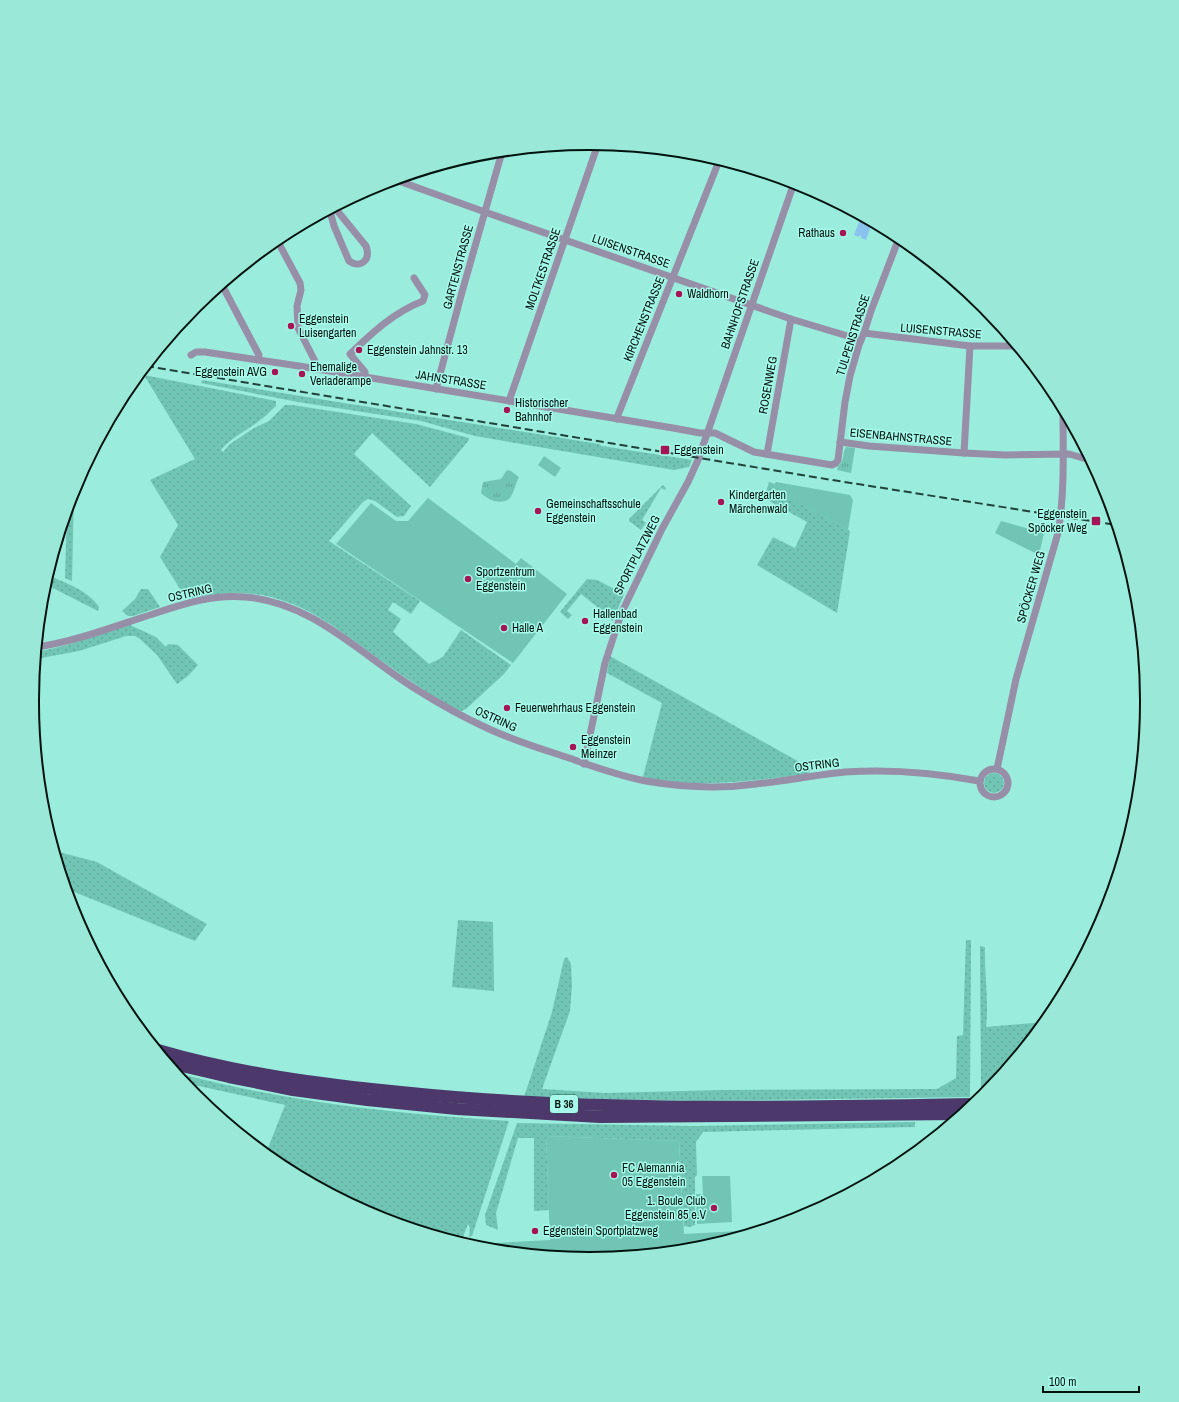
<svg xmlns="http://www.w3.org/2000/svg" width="1179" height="1402" font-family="'Archivo Narrow',sans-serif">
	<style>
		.grass { fill: url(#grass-dots) }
		.park { fill: url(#park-tufts) }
		.garden { fill: #71c5b5 }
		.water { fill: #89c2ed }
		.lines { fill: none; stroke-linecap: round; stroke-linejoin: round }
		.street { stroke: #978ea7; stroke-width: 7 }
		.highway { stroke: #4c386b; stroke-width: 12 }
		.rail { stroke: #21423b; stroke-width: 2; stroke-dasharray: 8 4; stroke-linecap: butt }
		.poi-dot { fill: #a51556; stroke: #a7faea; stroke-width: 1.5 }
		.labels { text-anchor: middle; stroke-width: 3; stroke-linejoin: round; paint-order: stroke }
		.shield { fill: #a7faea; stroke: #325851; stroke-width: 1 }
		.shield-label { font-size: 11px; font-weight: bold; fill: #00130f }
		.poi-label { font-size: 12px; fill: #00130f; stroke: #a7faea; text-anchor: start }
		.street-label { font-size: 12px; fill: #00130f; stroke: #a7faea }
		.rim { fill: none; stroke: #00130f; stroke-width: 2 }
	</style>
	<defs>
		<pattern id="grass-dots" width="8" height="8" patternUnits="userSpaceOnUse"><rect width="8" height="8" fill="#71c5b5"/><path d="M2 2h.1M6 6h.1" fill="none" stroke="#60a89a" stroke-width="1.8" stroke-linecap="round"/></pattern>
		<pattern id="park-tufts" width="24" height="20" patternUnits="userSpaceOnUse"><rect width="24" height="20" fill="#71c5b5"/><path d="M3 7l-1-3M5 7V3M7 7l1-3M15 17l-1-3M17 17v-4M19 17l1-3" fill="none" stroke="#60a89a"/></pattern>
	</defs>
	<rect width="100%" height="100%" fill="#9aeddd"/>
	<g class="grass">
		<path d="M 144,375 L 276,401 L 276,406 C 270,411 265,417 259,421 C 245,432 233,436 221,450 L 223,452 L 230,444 L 254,428 L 269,421 L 285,405 L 292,405 L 416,424 L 469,438 L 469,440 L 430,487 L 372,433 L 354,454 L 411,506 L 404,516 L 397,517 L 375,501 L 368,499 L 363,502 L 329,541 L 420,601 L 411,614 L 393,602 L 388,610 L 401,619 L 393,632 L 429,664 L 443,657 L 461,630 L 511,665 L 504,674 L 466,709 C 463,710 462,711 460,711 C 452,709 438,699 430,694 C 396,672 364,647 330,624 C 316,615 300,606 284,601 C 254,590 224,592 193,598 L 188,596 L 185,597 L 160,557 L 178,525 L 150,480 L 195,459 Z"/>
		<polygon points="202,380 599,444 602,446 692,460 689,467 674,470 475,436 421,421 298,402 201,383"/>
		<polygon points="769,482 775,484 773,488 850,531 837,613 757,565 773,537 795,548 807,522 764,498"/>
		<polygon points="663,485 666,488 665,490 661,488 642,520 646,523 641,530 629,521 629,519"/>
		<polygon points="74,491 72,581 65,578 67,512"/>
		<path d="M 48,575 C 65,583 88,590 99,607 L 98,611 L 45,584 Z"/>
		<polygon points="587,579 597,580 624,594 613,621 604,615 605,613 581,594 567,611 572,615 568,619 560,612"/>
		<polygon points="141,589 148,589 160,607 133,616 128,616 122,611 135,599"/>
		<polygon points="130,625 156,637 166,647 168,644 178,645 198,665 188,676 177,684 157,655 140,639 135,636 126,636 79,651 36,659 37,652 63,646"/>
		<path d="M 610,656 L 810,768 L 810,771 L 807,774 C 752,781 697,789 643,777 L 662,703 L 607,673 Z"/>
		<circle cx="994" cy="783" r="10"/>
		<polygon points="55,851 97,862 207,924 195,941 67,889"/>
		<polygon points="458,920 493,922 494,991 452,987"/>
		<polygon points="966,940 971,940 970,1097 696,1101 524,1097 552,1012 564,959 567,957 571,964 572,986 570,1011 542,1089 605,1093 722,1090 937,1089 956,1078 957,1036 963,1035"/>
		<path d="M 980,946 L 985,947 C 984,973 989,1000 986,1027 L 1044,1022 L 990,1088 L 981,1088 Z"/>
		<path d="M 177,1073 C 286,1102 397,1114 509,1121 L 472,1236 L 469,1237 L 470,1228 L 468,1224 L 461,1242 L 376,1216 L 280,1164 L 266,1153 L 285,1105 L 185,1083 Z"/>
		<polygon points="915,1122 915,1127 703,1132 696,1142 697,1175 695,1177 695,1225 689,1227 684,1226 679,1141 546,1136 549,1210 534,1211 534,1138 518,1138 496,1213 498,1230 486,1225 485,1215 517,1123 694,1126"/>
	</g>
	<g class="park">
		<path d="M 846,447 L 855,448 L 851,473 L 837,470 C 838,465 840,465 842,461 C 844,456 843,451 846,447 Z"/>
		<path d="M 507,470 L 511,471 L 519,477 C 516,482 514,493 510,498 C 502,506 488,500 481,493 L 483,482 L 501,479 Z"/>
	</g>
	<g class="garden">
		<polygon points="544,456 561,468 555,477 538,465"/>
		<polygon points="776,482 850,495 853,500 848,530 772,488"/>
		<polygon points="428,498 516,564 521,558 567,594 513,663 336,544 371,503 396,521 408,521"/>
		<polygon points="1001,521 1044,533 1039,555 995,533"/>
		<polygon points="546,1136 679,1141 684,1234 756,1230 698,1248 589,1258 476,1246 477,1244 550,1240"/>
		<polygon points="702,1176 730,1176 732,1222 697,1224 696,1194 703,1194"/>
	</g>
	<polygon class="water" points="861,217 872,223 866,240 861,238 861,236 860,235 859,237 854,235"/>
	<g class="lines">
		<g class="street">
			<polyline points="396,180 485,212 791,319 861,340"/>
			<path d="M 330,211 L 334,226 L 349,261 C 361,269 371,260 366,246 L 335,208"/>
			<polyline points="277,240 300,283 301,290 297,306 298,328 318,367 318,369"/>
			<polyline points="222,285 259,355 258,360"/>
			<polyline points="864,333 970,346 1016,346"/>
			<polyline points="191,355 196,352 205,352 299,366 673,428 700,433 715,433 754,452 832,465 836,463 838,460 845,402 850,376 859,345 864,333 871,311 899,238"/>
			<path d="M 365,378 L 365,372 L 350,354 C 372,333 394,312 423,301 L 425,295 L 414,278"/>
			<polyline points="436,389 462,292 502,152"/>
			<polyline points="509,401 598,144"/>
			<polyline points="617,419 618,415 719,161"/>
			<polyline points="840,442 869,446 964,453 1005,455 1069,454 1090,460"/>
			<polyline points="964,453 970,346"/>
			<polyline points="767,454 791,319"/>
			<path d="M 37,647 C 77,641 115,626 153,614 C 183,604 213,594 245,597 C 314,602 363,657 419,691 C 441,705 465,718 489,729 C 515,741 542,749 569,758 C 594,767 620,776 646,781 C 681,787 720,789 756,784 C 785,781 815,775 845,772 C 889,769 936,773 979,781"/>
			<polyline points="584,764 605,663 621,614 662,529 688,482 698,460 794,183"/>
			<circle cx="994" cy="783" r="14"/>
			<path d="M 997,769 L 1016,679 L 1058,533 C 1065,492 1063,451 1063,409"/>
		</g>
		<g class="highway">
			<path d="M 158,1050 C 237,1073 319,1084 401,1092 C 591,1112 783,1107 974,1104"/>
			<polyline points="169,1063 229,1077 293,1090 367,1100 457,1109 600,1117 961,1114"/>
		</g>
		<polyline class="rail" points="146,366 832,480 1116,525"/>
	</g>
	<g class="poi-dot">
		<circle cx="843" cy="233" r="4"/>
		<circle cx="679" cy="294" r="4"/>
		<circle cx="291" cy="326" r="4"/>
		<circle cx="359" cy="350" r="4"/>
		<circle cx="275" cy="372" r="4"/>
		<circle cx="302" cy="374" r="4"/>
		<circle cx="507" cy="410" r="4"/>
		<rect x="660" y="445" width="10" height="10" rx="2"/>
		<circle cx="721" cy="502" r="4"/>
		<circle cx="538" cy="511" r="4"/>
		<rect x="1091" y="516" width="10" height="10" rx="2"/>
		<circle cx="468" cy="579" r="4"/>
		<circle cx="585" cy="621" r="4"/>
		<circle cx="504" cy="628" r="4"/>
		<circle cx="507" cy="708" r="4"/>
		<circle cx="573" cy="747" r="4"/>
		<circle cx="614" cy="1175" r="4"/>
		<circle cx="714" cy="1208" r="4"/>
		<circle cx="535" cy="1231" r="4"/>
	</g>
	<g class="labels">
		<rect class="shield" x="550" y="1095" width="28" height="18" rx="3"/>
		<g class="shield-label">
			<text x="564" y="1108">B 36</text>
		</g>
		<g class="poi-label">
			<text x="835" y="237" text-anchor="end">Rathaus</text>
			<text x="687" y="298">Waldhorn</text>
			<text x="299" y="323">Eggenstein<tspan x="299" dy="14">Luisengarten</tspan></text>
			<text x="367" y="354">Eggenstein Jahnstr. 13</text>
			<text x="310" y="371">Ehemalige<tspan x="310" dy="14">Verladerampe</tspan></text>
			<text x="267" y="376" text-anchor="end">Eggenstein AVG</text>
			<text x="515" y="407">Historischer<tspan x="515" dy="14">Bahnhof</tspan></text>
			<text x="674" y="454">Eggenstein</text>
			<text x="729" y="499">Kindergarten<tspan x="729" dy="14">Märchenwald</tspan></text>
			<text x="546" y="508">Gemeinschaftsschule<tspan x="546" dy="14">Eggenstein</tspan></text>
			<text x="1087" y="518" text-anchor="end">Eggenstein<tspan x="1087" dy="14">Spöcker Weg</tspan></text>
			<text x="476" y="576">Sportzentrum<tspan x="476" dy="14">Eggenstein</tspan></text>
			<text x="593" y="618">Hallenbad<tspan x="593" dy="14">Eggenstein</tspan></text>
			<text x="512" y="632">Halle A</text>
			<text x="515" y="712">Feuerwehrhaus Eggenstein</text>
			<text x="581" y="744">Eggenstein<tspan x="581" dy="14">Meinzer</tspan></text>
			<text x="622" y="1172">FC Alemannia<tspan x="622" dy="14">05 Eggenstein</tspan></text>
			<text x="706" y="1205" text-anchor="end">1. Boule Club<tspan x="706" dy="14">Eggenstein 85 e.V</tspan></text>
			<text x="543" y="1235">Eggenstein Sportplatzweg</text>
		</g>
		<g class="street-label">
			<text transform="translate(631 251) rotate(19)" y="4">LUISENSTRASSE</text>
			<text transform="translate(458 267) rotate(-75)" y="4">GARTENSTRASSE</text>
			<text transform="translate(543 269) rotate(-71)" y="4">MOLTKESTRASSE</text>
			<text transform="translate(740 304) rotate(-71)" y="4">BAHNHOFSTRASSE</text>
			<text transform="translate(644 319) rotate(-68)" y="4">KIRCHENSTRASSE</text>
			<text transform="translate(941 331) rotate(5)" y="4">LUISENSTRASSE</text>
			<text transform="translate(853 335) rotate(-72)" y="4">TULPENSTRASSE</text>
			<text transform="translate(451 380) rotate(9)" y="4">JAHNSTRASSE</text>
			<text transform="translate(768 385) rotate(-80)" y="4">ROSENWEG</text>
			<text transform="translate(901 437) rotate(5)" y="4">EISENBAHNSTRASSE</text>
			<text transform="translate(637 555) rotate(-63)" y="4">SPORTPLATZWEG</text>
			<text transform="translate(1031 587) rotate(-74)" y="4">SPÖCKER WEG</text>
			<text transform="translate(190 593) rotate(-13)" y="4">OSTRING</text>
			<text transform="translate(496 719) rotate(24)" y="4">OSTRING</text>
			<text transform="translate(817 765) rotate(-7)" y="4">OSTRING</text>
		</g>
	</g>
	<path d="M0 0H1179V1402H0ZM589 150H590A550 550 0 0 1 1140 700V702A550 550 0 0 1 590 1252H589A550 550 0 0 1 39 702V700A550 550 0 0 1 589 150Z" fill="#9ae8d8" fill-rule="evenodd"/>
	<path class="rim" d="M589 150H590A550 550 0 0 1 1140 700V702A550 550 0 0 1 590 1252H589A550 550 0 0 1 39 702V700A550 550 0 0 1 589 150Z"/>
	<path d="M1043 1386v6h96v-6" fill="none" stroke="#00130f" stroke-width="2"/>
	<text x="1049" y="1386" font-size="12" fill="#00130f" stroke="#a7faea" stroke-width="3" paint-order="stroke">100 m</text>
</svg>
